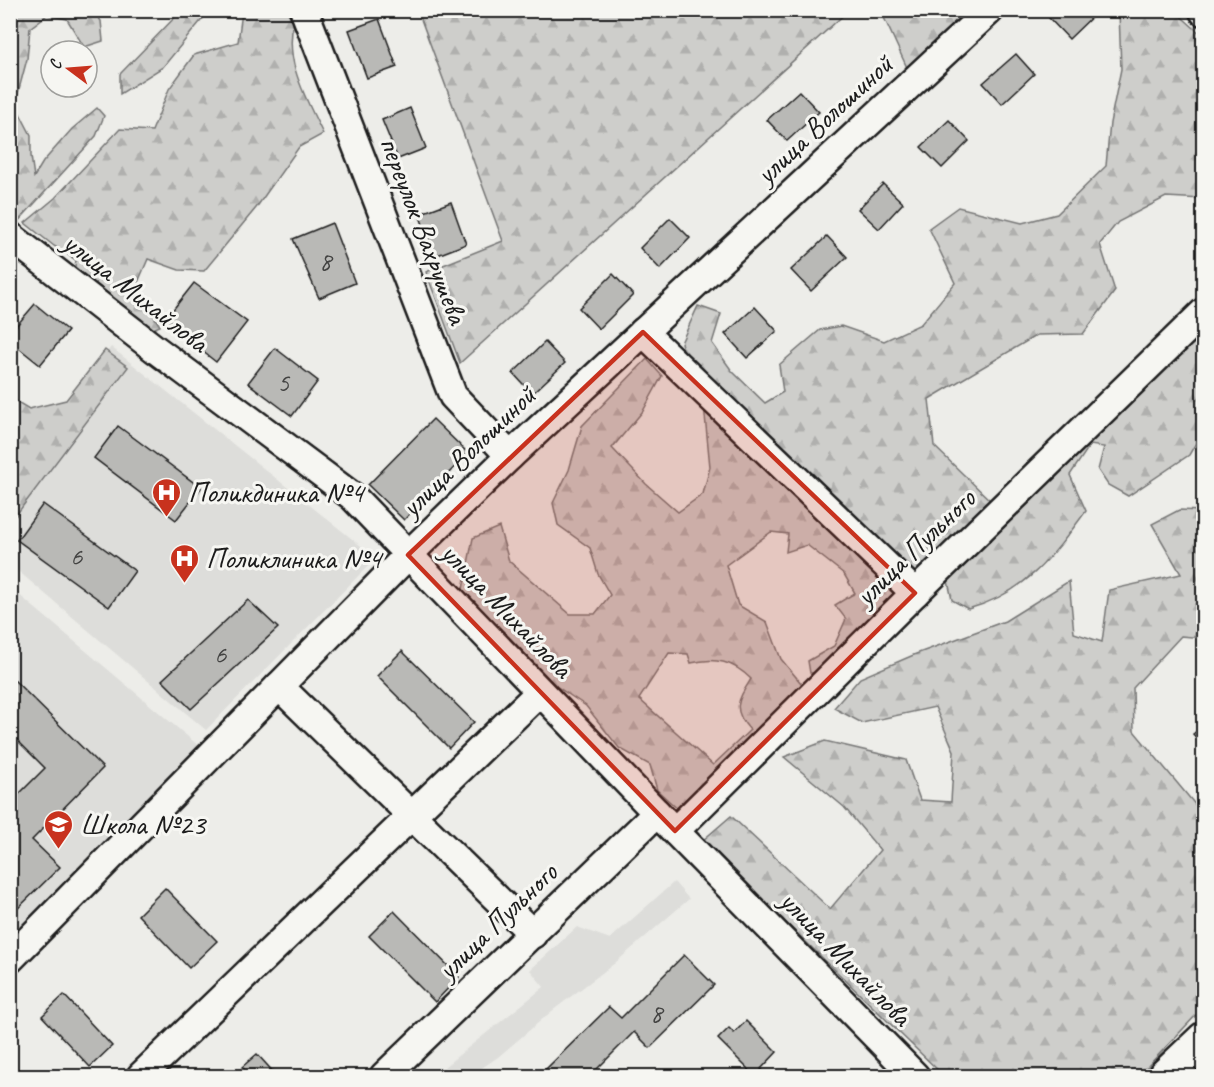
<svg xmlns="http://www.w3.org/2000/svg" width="1214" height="1087" font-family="Caveat,sans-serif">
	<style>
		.built { fill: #ddddda }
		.forest { fill: url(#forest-firs); stroke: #757574; stroke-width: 1.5; fill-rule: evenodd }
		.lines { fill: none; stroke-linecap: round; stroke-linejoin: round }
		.stream { stroke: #6f6f6d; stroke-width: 6 }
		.building { fill: #b9b9b6; stroke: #1c1c1c; stroke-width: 1.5 }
		.minor-casing { stroke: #1c1c1c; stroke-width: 32 }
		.major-casing { stroke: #1c1c1c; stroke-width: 38 }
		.minor { stroke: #f6f6f2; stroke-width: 27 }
		.major { stroke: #f6f6f2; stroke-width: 33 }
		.marked { fill: #c8321e; fill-opacity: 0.2; stroke: #c8321e; stroke-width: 4.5; stroke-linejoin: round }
		.labels { text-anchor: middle; stroke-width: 6; stroke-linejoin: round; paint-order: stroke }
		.number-label { font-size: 27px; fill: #434342 }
		.street-label { font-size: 30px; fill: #1c1c1c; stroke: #f6f6f2 }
		.poi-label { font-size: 30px; fill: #1c1c1c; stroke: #f6f6f2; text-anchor: start }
	</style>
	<defs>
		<pattern id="forest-firs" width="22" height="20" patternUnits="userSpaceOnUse" patternTransform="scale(1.5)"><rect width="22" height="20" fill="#cececb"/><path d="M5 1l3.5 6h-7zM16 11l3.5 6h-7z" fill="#b0b0ae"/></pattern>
	</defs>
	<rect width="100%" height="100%" fill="#edede9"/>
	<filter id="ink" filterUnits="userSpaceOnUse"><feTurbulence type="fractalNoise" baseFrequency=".0167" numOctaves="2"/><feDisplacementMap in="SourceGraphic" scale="12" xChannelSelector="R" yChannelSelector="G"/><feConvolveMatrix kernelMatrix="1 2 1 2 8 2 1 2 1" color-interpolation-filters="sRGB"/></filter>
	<g filter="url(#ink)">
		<g class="built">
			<polygon points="111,347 376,558 206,730 11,565 10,475"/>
			<polygon points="11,588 206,752 11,948"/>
			<polygon points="674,882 689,899 615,963 552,1011 498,1057 470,1076 453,1076 444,1067 544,987 530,970 577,927 610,939"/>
		</g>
		<g class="forest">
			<polygon points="11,11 94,11 101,21 103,41 84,47 67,19 47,15 30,28 27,59 15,104 31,135 31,156 34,177 43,162 72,129 97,108 104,116 96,136 13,227 11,226"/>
			<polygon points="181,11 209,11 163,67 120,94 120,74"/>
			<path d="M 235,11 L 287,11 L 294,22 C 283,60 307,100 323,134 L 299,147 L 256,208 L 204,271 L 179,270 L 148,259 L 136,287 L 160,326 L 148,331 L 74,272 L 76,260 L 54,246 L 25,223 L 55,198 L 120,129 L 152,131 L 169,89 L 194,55 L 238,42 L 242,12 Z"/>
			<polygon points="418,11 418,10 848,11 460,363 426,272 503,241"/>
			<polygon points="881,11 972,11 909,72"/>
			<path d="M 1119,11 L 1175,11 L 1203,36 L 1203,199 L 1166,197 L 1118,222 L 1100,244 L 1115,291 L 1083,334 L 1037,335 L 929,399 L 934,446 L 995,505 L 826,672 L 810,673 L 808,661 L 834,646 L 846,619 L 835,605 L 855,593 L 844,574 L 807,545 L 786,552 L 788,534 L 771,532 L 726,565 L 738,605 L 767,622 L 781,659 L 806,689 L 681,812 L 657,790 L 650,765 L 619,748 L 586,706 L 556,686 L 505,633 L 461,599 L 473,538 L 499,527 L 509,561 L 570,614 L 595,614 L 610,595 L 598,574 L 590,548 L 558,525 L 553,503 L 569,470 L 582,426 L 647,359 L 662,376 L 643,411 L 612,448 L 646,484 L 678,512 L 703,494 L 710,467 L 704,405 L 681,343 L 698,306 L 721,314 L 712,343 L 732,371 L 765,403 L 783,392 L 779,365 L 820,330 L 841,326 L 884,341 L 921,324 L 955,283 L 929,228 L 958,207 L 1022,223 L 1057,214 L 1106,166 L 1110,123 L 1121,69 ZM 669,653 L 688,654 L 691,663 C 715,657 733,661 751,679 C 738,700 731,709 750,730 L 713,765 L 639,699 Z"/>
			<path d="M 1203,333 L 1203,431 L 1189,455 L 1128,496 L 1108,485 L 1098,470 L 1104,447 L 1090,445 L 1070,475 L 1086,511 C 1052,557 1026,593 968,609 L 952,600 L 948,581 L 972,552 L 1188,334 Z"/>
			<polygon points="105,350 128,367 13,519 11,518 11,398 29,409 66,400"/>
			<polygon points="1179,510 1203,511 1203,638 1181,636 1133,688 1134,731 1203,814 1203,1003 1199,1012 1148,1066 1134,1076 944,1076 702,841 731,816 830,909 880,850 844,807 784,757 825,741 906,760 920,800 951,802 954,751 935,707 862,723 834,708 860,678 916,654 1005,621 1069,581 1074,633 1102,642 1109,590 1181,574 1152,524"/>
		</g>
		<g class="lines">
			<polyline class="stream" points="10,22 17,10"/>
		</g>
		<g class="building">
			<polygon points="1057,10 1099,10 1069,39 1049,18"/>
			<polygon points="379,19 397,67 367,78 349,30"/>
			<polygon points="1016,54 1034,74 1002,104 983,83"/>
			<polygon points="799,91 819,112 787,141 767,120"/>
			<polygon points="410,108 426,148 398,159 382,120"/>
			<polygon points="949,120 969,141 942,168 921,147"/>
			<polygon points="883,184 903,203 879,229 858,209"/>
			<polygon points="451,202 466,244 435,256 419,214"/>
			<polygon points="670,218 690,238 660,269 640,248"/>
			<polygon points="332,223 355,283 319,298 293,239"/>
			<polygon points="827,236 847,257 811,291 791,270"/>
			<polygon points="613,274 633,295 599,329 579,308"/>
			<polygon points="194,283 247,322 216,362 164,321"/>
			<polygon points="35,304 68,331 40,365 10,341 10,333"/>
			<polygon points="755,307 777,331 747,358 725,334"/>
			<polygon points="545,342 565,363 532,394 513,373"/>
			<polygon points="275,348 318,381 292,416 248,383"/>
			<polygon points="433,419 468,453 404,520 368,485"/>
			<polygon points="118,426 201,488 176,520 94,458"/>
			<polygon points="43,504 135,571 109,607 17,540"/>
			<polygon points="248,600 278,628 191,709 162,680"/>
			<polygon points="402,651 474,722 449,748 377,676"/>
			<polygon points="10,676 103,768 32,840 60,867 10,916 10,867 15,862 10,857 10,803 45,768 10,733"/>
			<polygon points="1204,725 1204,746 1193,734"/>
			<polygon points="165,888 217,941 189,968 138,915"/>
			<polygon points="394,911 459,977 435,1002 369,936"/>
			<polygon points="684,955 714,985 650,1048 634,1032 590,1076 552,1076 545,1070 609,1007 621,1018"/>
			<polygon points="64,995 112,1046 90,1067 42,1016"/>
			<polygon points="746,1021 777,1052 761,1069 769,1076 752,1076 754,1075 718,1039 729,1028 734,1033"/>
			<polygon points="257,1054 277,1076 250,1076 242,1067"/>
		</g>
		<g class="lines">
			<defs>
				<g id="minor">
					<polyline points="304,10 453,396 510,456"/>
					<polyline points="1203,10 1204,12"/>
					<polyline points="10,236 155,349 352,496 657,813 915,1076"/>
					<polyline points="643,332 915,593"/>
					<polyline points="279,686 533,934"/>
					<polyline points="675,831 915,593 1204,312"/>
					<polyline points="10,959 408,555 510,456 990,10"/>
					<polyline points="141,1076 540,692"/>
					<polyline points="384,1076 657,813"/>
				</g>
				<polyline id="major" points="1165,1076 1204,1039"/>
			</defs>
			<use href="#minor" class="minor-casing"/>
			<use href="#major" class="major-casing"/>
			<use href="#minor" class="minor"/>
			<use href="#major" class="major"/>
		</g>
	</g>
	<path class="marked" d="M 643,332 L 915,593 L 675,831 L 408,555 Z"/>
	<defs>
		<symbol id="hospital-pin" viewBox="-11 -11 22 30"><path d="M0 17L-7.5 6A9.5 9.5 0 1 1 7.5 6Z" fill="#c8321e" stroke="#f6f6f2"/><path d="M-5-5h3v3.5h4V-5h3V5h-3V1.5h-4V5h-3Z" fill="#fff"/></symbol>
		<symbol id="school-pin" viewBox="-11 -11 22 30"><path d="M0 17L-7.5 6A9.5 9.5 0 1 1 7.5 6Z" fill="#c8321e" stroke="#f6f6f2"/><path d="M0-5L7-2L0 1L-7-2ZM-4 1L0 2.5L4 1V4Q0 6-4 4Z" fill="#fff"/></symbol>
	</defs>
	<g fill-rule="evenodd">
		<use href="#hospital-pin" x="150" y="476" width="33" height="45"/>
		<use href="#hospital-pin" x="168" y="542" width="33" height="45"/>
		<use href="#school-pin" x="42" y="808" width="33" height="45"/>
	</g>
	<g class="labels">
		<g class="number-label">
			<text x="325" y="270">8</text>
			<text x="283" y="391">5</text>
			<text x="76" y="565">6</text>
			<text x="220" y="663">6</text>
			<text x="656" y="1022">8</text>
		</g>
		<g class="street-label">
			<text transform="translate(824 119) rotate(-43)" y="10">улица Волошиной</text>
			<text transform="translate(424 230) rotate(69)" y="10">переулок Вахрушева</text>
			<text transform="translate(136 292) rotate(38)" y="10">улица Михайлова</text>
			<text transform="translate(468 451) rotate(-44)" y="10">улица Волошиной</text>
			<text transform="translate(915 547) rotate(-44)" y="10">улица Пульного</text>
			<text transform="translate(507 610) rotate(46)" y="10">улица Михайлова</text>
			<text transform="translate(497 921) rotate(-44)" y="10">улица Пульного</text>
			<text transform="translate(846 958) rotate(46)" y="10">улица Михайлова</text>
		</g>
		<g class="poi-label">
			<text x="188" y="502">Поликдиника №4</text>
			<text x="206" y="568">Поликлиника №4</text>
			<text x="80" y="834">Школа №23</text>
		</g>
	</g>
	<rect width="1214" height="1087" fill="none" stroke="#f6f6f2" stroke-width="36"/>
	<rect x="18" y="18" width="1178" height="1051" fill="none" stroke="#1c1c1c" stroke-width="2" filter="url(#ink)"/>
	<g transform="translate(69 69) rotate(286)"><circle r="28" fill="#f6f6f2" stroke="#9f9f9c" stroke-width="1.5"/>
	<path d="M0-4.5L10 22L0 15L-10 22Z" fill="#c8321e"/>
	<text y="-9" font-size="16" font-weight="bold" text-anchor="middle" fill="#1c1c1c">С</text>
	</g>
</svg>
